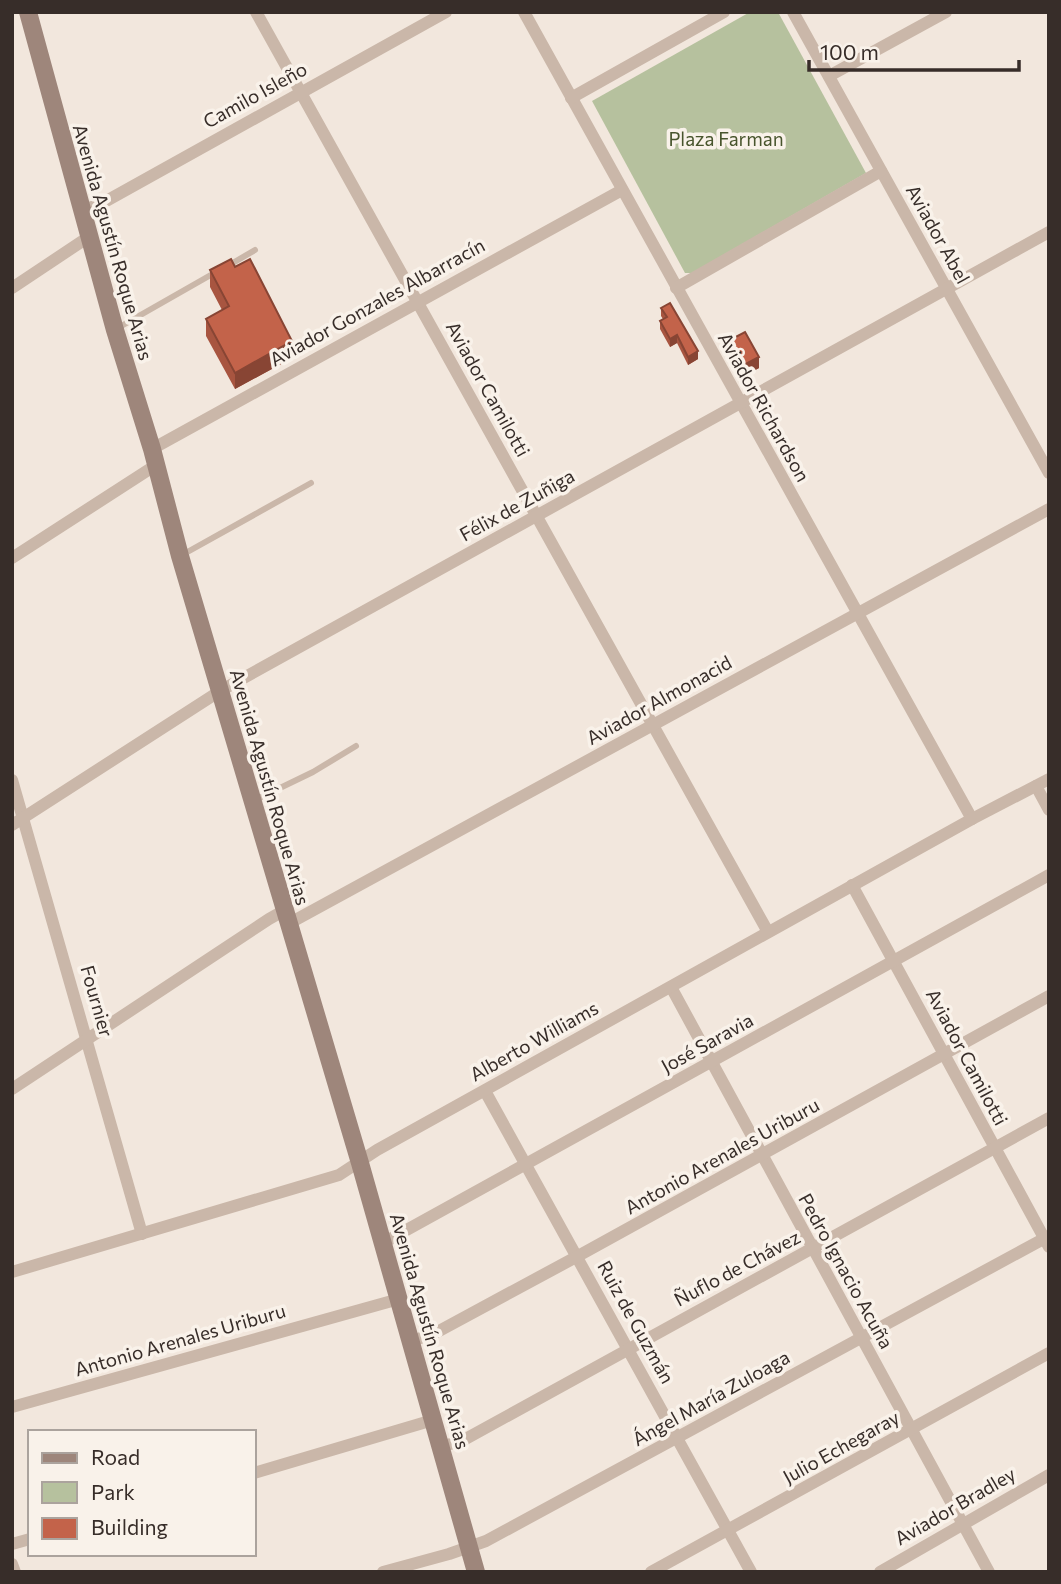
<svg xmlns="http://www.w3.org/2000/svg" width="1061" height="1584" font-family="Commissioner,sans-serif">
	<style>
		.green { fill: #b6c19e }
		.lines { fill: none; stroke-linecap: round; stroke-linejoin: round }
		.service { stroke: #cab7a9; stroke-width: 6 }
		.minor { stroke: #cab7a9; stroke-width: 12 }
		.secondary { stroke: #9e867b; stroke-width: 18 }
		.wall { fill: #a85540 }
		.shaded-wall { fill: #884534 }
		.building { fill: #c3634a; stroke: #884534; stroke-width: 2 }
		.labels { text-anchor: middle; stroke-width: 7; stroke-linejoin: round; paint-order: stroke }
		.street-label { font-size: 19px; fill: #372d29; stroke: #f9f2ea }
		.park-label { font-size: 19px; fill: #48552d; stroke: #f9f2ea }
	</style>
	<rect width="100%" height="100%" fill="#f2e7dd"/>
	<polygon class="green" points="750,12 778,12 866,173 692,273 685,273 592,101"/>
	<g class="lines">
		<g class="service">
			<polyline points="226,267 255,250"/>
			<polyline points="116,329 216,272"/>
			<polyline points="182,555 311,483"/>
			<polyline points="255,800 313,772 356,746"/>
		</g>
		<g class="minor">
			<polyline points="256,12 768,932"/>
			<polyline points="524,12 972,819"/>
			<polyline points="793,12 1049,473"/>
			<polyline points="829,76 946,12"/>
			<polyline points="571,98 724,12"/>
			<polyline points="83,211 108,200 446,12"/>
			<polyline points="12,288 90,236"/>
			<polyline points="676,288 881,171"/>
			<polyline points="152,449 622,190"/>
			<polyline points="12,558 156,465"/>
			<polyline points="12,780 142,1234"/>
			<polyline points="1036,786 1049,810"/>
			<polyline points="12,825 220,691 1049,232"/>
			<polyline points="852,885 1049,1247"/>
			<polyline points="288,924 1049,509"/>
			<polyline points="671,987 989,1572"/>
			<polyline points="12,1089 269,919 285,910"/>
			<polyline points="485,1091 751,1572"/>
			<polyline points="383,1243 1049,875"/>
			<polyline points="12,1272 339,1175 377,1150 972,819 1049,779"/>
			<polyline points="410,1342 439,1331 578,1256 1049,996"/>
			<polyline points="12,1407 399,1299"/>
			<polyline points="441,1446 460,1442 1049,1118"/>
			<polyline points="254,1473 433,1420"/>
			<polyline points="12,1544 30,1539"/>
			<polyline points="12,1564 15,1572"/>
			<polyline points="383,1572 449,1554 486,1541 1049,1236"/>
			<polyline points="651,1572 1049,1353"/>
			<polyline points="880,1572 1049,1475"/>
		</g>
		<polyline class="secondary" points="28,12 115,330 152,449 180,556 360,1163 476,1572"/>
	</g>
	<g class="wall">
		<polygon points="210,270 292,358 235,389 206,336 206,319 222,310 210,287"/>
		<polygon points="661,308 698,359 688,365 677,343 670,347 660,329 660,321 663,319 661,316"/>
		<polygon points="728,341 759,368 742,377 728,353"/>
	</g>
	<g class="shaded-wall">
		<polygon points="677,335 677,343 670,347 670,339"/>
		<polygon points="292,341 292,358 235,389 235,373"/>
		<polygon points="698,351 698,359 688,365 688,357"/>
		<polygon points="759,357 759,368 742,377 742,366"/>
	</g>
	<g class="building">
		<polygon points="231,259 235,267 250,259 292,341 235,373 206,319 229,306 210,270"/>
		<polygon points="670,303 698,351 688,357 677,335 670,339 660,321 667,317 661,308"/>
		<polygon points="745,332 759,357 742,366 728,341"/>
	</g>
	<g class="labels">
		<g class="street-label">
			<text transform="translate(255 95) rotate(-29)" y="7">Camilo Isleño</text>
			<text transform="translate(938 234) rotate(61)" y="7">Aviador Abel</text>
			<text transform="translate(113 242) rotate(74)" y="7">Avenida Agustín Roque Arias</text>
			<text transform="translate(377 302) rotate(-29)" y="7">Aviador Gonzales Albarracín</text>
			<text transform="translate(488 389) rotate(61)" y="7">Aviador Camilotti</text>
			<text transform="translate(764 407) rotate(61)" y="7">Aviador Richardson</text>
			<text transform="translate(517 505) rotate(-29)" y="7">Félix de Zuñiga</text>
			<text transform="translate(659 700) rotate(-29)" y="7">Aviador Almonacid</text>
			<text transform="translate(270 787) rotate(74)" y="7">Avenida Agustín Roque Arias</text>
			<text transform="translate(97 1001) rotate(74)" y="7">Fournier</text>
			<text transform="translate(534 1041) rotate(-29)" y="7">Alberto Williams</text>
			<text transform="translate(707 1043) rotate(-29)" y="7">José Saravia</text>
			<text transform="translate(967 1057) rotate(62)" y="7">Aviador Camilotti</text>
			<text transform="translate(722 1156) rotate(-29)" y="7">Antonio Arenales Uriburu</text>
			<text transform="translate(737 1268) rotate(-28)" y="7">Ñuflo de Chávez</text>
			<text transform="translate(846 1271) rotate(61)" y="7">Pedro Ignacio Acuña</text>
			<text transform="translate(636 1322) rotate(61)" y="7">Ruiz de Guzmán</text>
			<text transform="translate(430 1331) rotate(74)" y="7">Avenida Agustín Roque Arias</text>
			<text transform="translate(180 1340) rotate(-16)" y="7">Antonio Arenales Uriburu</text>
			<text transform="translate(711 1398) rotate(-29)" y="7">Ángel María Zuloaga</text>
			<text transform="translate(841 1447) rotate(-29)" y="7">Julio Echegaray</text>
			<text transform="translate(955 1506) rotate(-30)" y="7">Aviador Bradley</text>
		</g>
		<g class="park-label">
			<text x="726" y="146">Plaza Farman</text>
		</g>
	</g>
	<rect width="1061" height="1584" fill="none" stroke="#372d29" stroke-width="28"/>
	<rect x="28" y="1430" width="228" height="126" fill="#f9f2ea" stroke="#aba39d" stroke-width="2"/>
	<rect x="42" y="1453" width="35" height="10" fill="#9e867b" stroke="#aba39d" stroke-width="2"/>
	<text x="91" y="1465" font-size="21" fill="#372d29">Road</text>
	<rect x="42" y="1482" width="35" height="21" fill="#b6c19e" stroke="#aba39d" stroke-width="2"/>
	<text x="91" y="1500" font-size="21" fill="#372d29">Park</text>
	<rect x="42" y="1518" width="35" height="21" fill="#c3634a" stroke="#aba39d" stroke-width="2"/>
	<text x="91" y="1535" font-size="21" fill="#372d29">Building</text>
	<path d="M809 60v10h210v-10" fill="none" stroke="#372d29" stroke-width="3.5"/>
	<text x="820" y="60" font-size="21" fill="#372d29" stroke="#f9f2ea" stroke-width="5" paint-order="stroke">100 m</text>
</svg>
